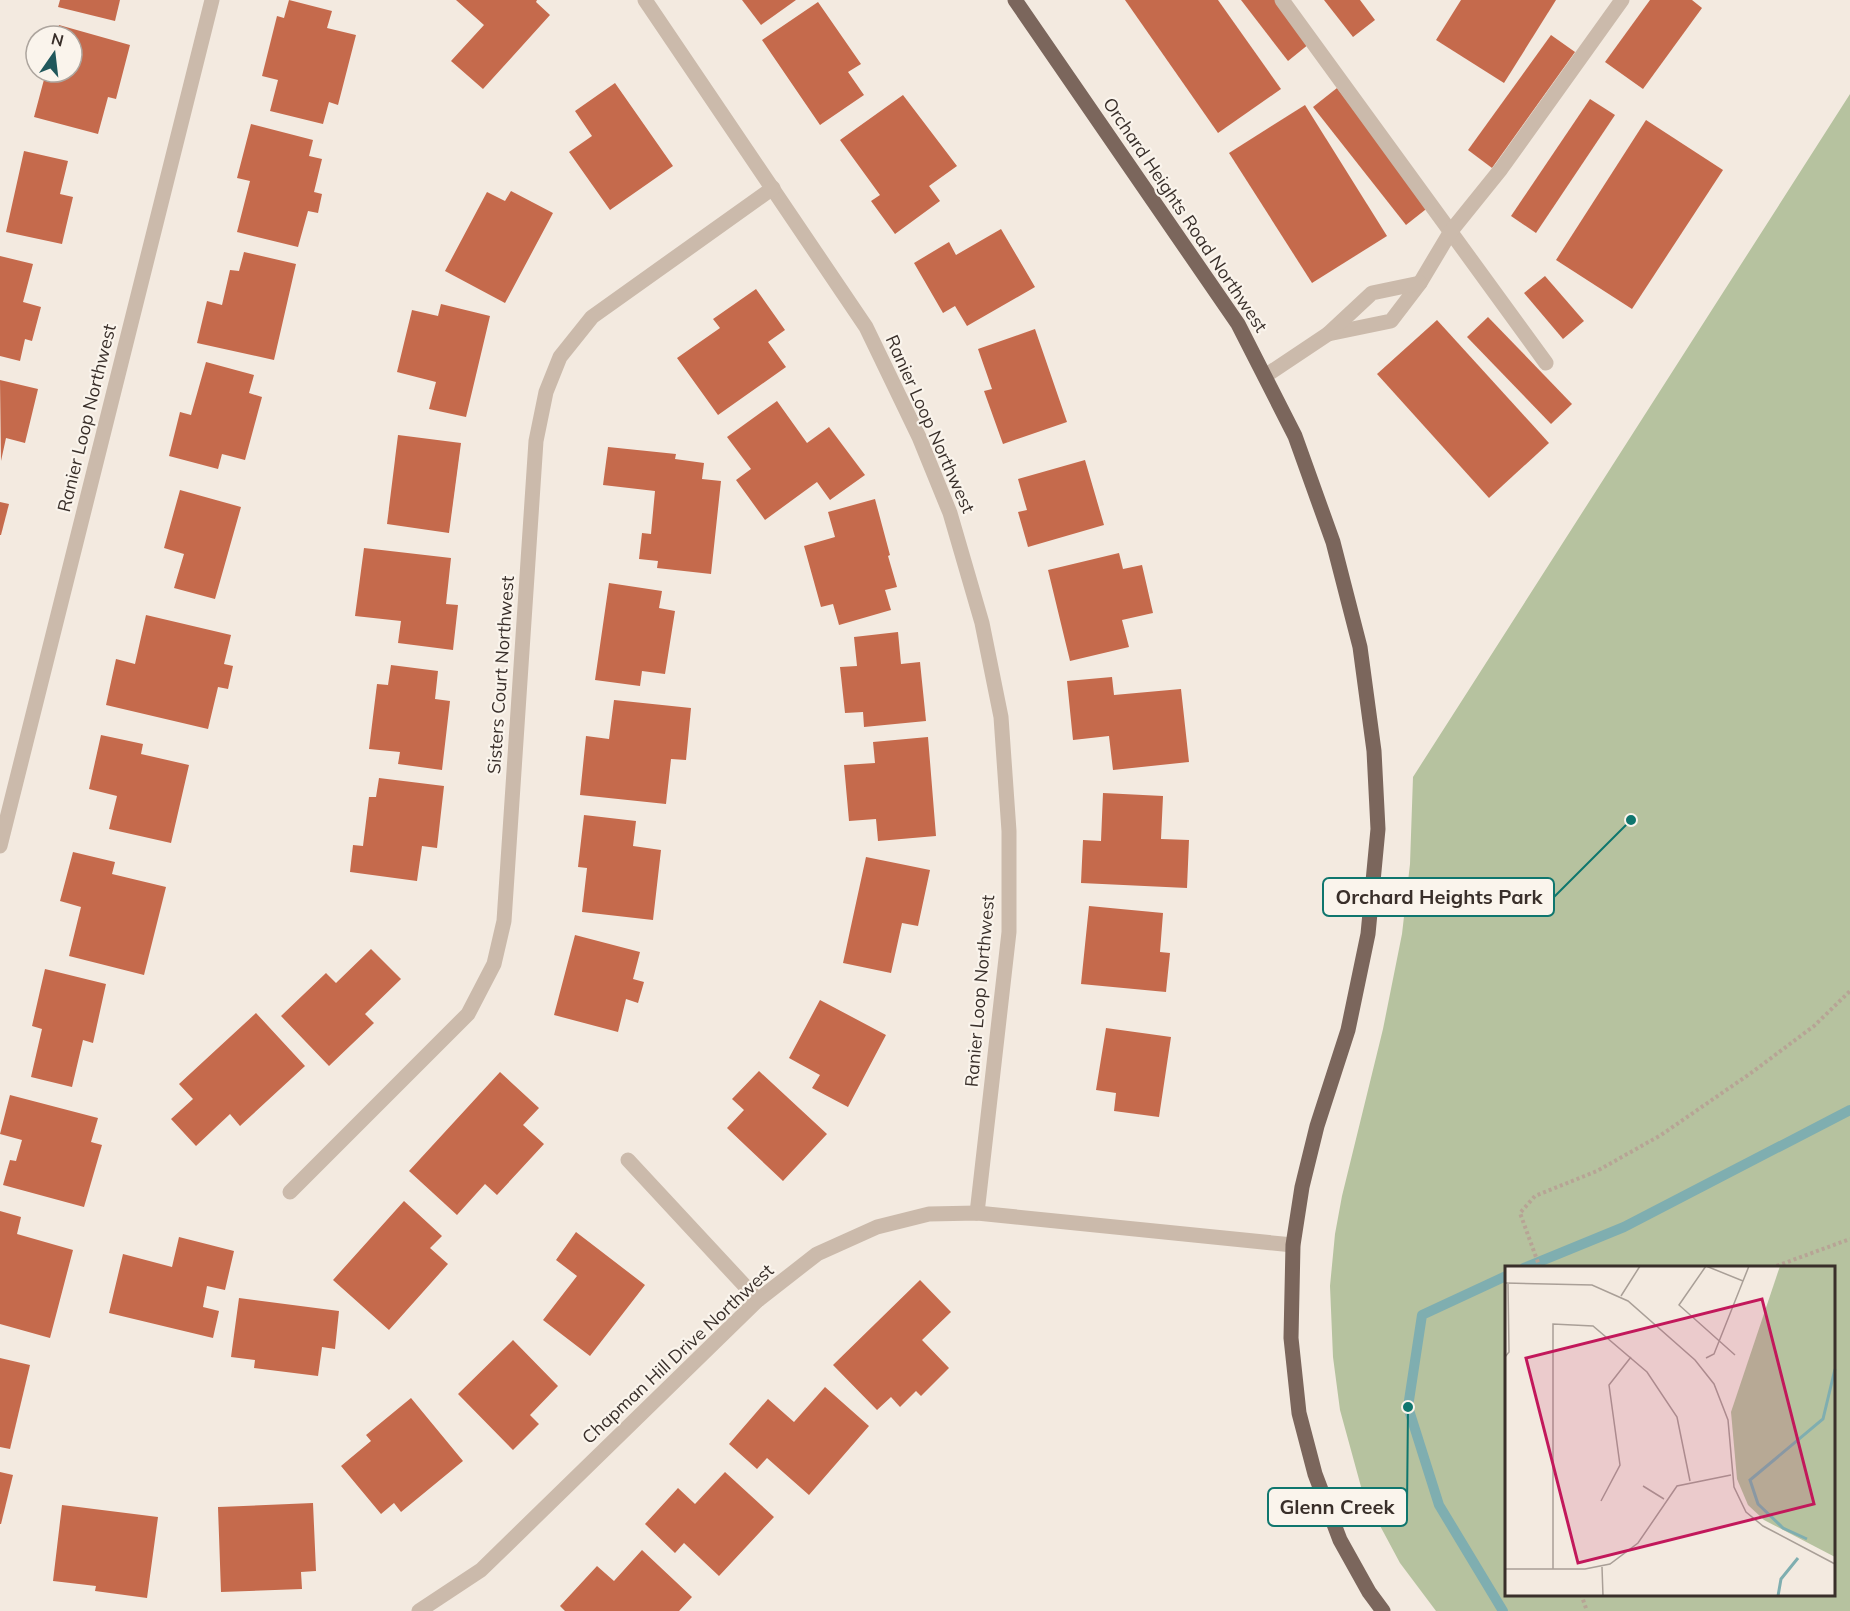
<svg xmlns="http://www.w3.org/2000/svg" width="1850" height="1611" font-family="Mulish,sans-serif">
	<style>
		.green { fill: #b6c29f; fill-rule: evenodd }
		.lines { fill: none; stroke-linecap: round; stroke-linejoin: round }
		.stream { stroke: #7faeb0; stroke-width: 10 }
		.building { fill: #c56a4c }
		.path { stroke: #b7a495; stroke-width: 4; stroke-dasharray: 3 3; stroke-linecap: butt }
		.minor { stroke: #cbbaab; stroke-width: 15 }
		.major { stroke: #7b665c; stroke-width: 15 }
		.labels { text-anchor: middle; stroke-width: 4.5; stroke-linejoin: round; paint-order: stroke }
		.street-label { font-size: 18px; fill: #392f2a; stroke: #faf4ec }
		.inset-river { fill: none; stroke: #7faeb0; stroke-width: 3 }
		.inset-road { fill: none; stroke: #a99f97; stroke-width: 1.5 }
		.view { fill: #c2185b; fill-opacity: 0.15; stroke: #c2185b; stroke-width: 3 }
		.inset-edge { fill: none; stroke: #392f2a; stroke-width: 3 }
		.leader { fill: none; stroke: #0f766e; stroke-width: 2 }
		.callout-dot { fill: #0f766e; stroke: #faf4ec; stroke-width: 2 }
		.callout { fill: #faf4ec; stroke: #0f766e; stroke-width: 2 }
		.callout-label { font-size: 20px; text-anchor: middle; font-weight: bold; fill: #392f2a }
	</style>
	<rect width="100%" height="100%" fill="#f3eae0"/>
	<path class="green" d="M 1850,94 L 1850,1611 L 1436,1611 L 1400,1563 L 1363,1494 L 1340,1410 L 1333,1357 L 1330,1286 L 1335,1234 L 1342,1196 L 1383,1029 L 1402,934 L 1410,864 L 1413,777 ZM 1506,1268 L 1834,1268 L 1834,1594 L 1506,1594 Z"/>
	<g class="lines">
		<g class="stream">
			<polyline points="1524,1268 1624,1227 1850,1110"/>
			<polyline points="1503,1611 1439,1505 1408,1407 1422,1315 1506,1276"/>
		</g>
	</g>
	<g class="building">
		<polygon points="60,0 120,0 115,21 58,7"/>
		<polygon points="289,0 332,11 327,28 356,35 338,105 329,102 323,124 270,111 278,80 262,76 277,16 284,18"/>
		<polygon points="456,0 537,0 536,2 550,15 483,89 451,61 484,25"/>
		<polygon points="742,0 796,0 761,25"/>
		<polygon points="1125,0 1218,0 1281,89 1218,133"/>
		<polygon points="1241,0 1275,0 1309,44 1288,61"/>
		<polygon points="1324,0 1360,0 1375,20 1353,37"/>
		<polygon points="1461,0 1556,0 1504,83 1436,40"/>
		<polygon points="1650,0 1692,0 1702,8 1643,89 1605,62"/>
		<polygon points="818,2 861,64 848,72 864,95 820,125 762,40"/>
		<polygon points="59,25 130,45 116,99 108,97 98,134 34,117 46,72 72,72 72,36 56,36"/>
		<polygon points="1551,35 1575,52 1492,168 1468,150"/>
		<polygon points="615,83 673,166 610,210 569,152 592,136 575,111"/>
		<polygon points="1337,88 1430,206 1406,225 1313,107"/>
		<polygon points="903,95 957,166 929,186 940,201 895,234 871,201 880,195 840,140"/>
		<polygon points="1590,99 1615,115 1536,233 1511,216"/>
		<polygon points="1305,105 1387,236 1312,283 1229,153"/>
		<polygon points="1646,120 1723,170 1632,309 1556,260"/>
		<polygon points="251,124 313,140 309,156 322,159 314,192 322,194 318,213 308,211 298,247 237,232 250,181 237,178"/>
		<polygon points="24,151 68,161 60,194 73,197 62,244 6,232"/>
		<polygon points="511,191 553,213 505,303 445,271 487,192 505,201"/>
		<polygon points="1001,229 1035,287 967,326 955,306 943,313 914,263 949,242 956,255"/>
		<polygon points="244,252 296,264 274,360 197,343 207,301 222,305 230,270 239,271"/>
		<polygon points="0,256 33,264 23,302 41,307 32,341 25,339 20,361 0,356"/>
		<polygon points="1545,276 1584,321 1563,339 1524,293"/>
		<polygon points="756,289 785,330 768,342 786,367 718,415 677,358 720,328 713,319"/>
		<polygon points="441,304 490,316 466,417 429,409 436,382 397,372 412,310 438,316"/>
		<polygon points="1488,317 1572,404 1551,424 1467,337"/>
		<polygon points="1437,320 1549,443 1489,498 1377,374"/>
		<polygon points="1035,329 1067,422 1003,444 984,391 992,389 978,349"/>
		<polygon points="206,362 254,375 249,393 262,397 245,460 222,454 218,469 169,456 180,412 191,415"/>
		<polygon points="0,380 38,389 25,443 6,438 1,461"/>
		<polygon points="777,401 807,443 829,427 865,475 830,500 817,482 765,520 736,480 751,469 727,437"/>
		<polygon points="398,435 461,443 449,533 387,524"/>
		<polygon points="608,447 676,454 675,459 704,463 702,479 721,481 711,574 657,568 658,561 639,559 642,533 651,534 655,491 603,485"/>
		<polygon points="1085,460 1104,525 1028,547 1018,512 1027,510 1018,479"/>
		<polygon points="180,490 241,507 215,599 174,588 184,554 164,548"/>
		<polygon points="875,499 890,555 888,556 897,587 885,590 891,610 839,625 833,604 821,607 804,546 835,537 828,512"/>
		<polygon points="0,502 9,504 1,535 0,535"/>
		<polygon points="364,548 451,558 446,604 458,605 453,650 398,643 401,621 355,616"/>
		<polygon points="1119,553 1123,569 1142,565 1153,613 1122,620 1129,647 1070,661 1048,570"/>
		<polygon points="609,583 662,591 659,608 675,611 665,674 642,671 640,686 595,680"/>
		<polygon points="146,615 231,635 224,664 233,666 228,689 218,687 208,729 106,705 116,659 135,664"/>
		<polygon points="898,632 901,664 920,662 926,721 864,727 863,712 845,713 840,667 857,666 854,637"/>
		<polygon points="391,665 438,671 435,699 450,701 442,770 398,764 400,752 369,749 377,684 388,685"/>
		<polygon points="1112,677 1114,695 1181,689 1189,762 1113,770 1109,736 1073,740 1067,681"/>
		<polygon points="614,700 691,708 686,760 671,759 666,804 580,795 586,736 609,739"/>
		<polygon points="101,735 143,744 141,754 189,765 171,843 109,829 117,796 89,789"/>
		<polygon points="928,737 936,836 878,841 876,819 849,821 844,765 875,763 873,742"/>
		<polygon points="379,778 444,786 437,848 422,846 417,881 350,872 353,845 363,846 369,797 376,797"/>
		<polygon points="1103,793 1163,796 1161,839 1189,840 1187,888 1081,883 1083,840 1101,841"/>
		<polygon points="584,815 636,821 633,846 661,850 653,920 582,912 587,868 578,867"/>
		<polygon points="73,852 115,862 112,874 166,887 144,975 69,956 81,907 60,901"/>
		<polygon points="866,857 930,870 918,926 902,923 891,973 843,963"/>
		<polygon points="1089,906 1163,913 1160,952 1170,953 1166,992 1081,984"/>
		<polygon points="575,935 640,952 633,979 644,982 638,1003 626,999 618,1032 554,1015"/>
		<polygon points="371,949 401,979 365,1014 374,1023 329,1066 281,1016 326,973 336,983"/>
		<polygon points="45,969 106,984 93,1043 83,1040 72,1087 31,1077 42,1029 32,1026"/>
		<polygon points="820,1000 886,1035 848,1107 812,1088 820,1075 789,1058"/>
		<polygon points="256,1013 305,1066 240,1126 230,1114 196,1146 171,1119 193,1099 179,1084"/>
		<polygon points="1106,1028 1171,1037 1159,1117 1114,1111 1116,1093 1096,1090"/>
		<polygon points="759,1071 827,1134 783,1181 727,1128 744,1110 732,1099"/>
		<polygon points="500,1072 539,1108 523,1125 544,1144 497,1195 485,1184 457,1215 409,1171"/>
		<polygon points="10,1095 98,1118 91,1142 102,1145 84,1207 3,1185 10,1160 16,1161 22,1140 0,1134"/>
		<polygon points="404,1201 442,1236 430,1248 448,1264 389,1330 333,1280"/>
		<polygon points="0,1211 21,1217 17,1234 73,1250 50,1338 0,1324"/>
		<polygon points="576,1232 645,1285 590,1356 543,1320 577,1276 556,1260"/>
		<polygon points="179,1237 234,1251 225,1290 207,1286 203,1307 219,1311 213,1338 109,1313 123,1254 172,1267"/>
		<polygon points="920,1280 951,1312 922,1340 949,1368 921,1396 916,1391 900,1407 891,1397 877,1410 833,1365"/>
		<polygon points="239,1298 339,1311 335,1349 322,1347 318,1376 254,1368 255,1360 231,1357"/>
		<polygon points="513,1340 558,1386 530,1415 539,1424 513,1450 458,1394"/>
		<polygon points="0,1358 30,1365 10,1449 0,1447"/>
		<polygon points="825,1387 869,1426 809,1495 767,1458 757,1469 729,1444 768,1399 794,1422"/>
		<polygon points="411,1398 463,1461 401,1512 394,1503 381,1514 341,1466 371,1441 366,1435"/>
		<polygon points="0,1472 13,1475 1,1524 0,1524"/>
		<polygon points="725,1472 774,1517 719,1576 684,1543 675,1553 645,1524 678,1488 695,1504"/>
		<polygon points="313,1503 316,1571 301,1572 302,1589 221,1592 218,1507"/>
		<polygon points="62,1505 158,1517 147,1598 95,1591 96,1586 53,1581"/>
		<polygon points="642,1550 692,1597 679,1611 565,1611 560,1606 597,1566 614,1581"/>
	</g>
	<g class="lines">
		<g class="path">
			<polyline points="1540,1268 1520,1213 1535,1196 1597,1171 1661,1135 1751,1073 1814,1026 1850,991"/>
			<polyline points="1771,1268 1850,1239"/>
			<polyline points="1581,1594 1587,1611"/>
		</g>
		<g class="minor">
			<polyline points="645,0 866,327 919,437 950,513 982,623 1001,717 1009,831 1009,932 977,1213"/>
			<polyline points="1282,0 1546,363"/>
			<polyline points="1328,334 1391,321 1420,283 1451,231 1501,169 1622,0"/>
			<polyline points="1265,376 1328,334 1372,293 1420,283"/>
			<polyline points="0,846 212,0"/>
			<polyline points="628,1160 758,1300"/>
			<polyline points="290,1192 468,1014 494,964 504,921 536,441 546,392 560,357 592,317 773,188"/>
			<polyline points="419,1611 481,1570 758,1300 817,1254 877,1227 929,1214 977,1213 1293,1245"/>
		</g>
		<polyline class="major" points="1015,0 1238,324 1295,436 1333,542 1360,647 1374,751 1378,829 1368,934 1348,1030 1317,1126 1302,1187 1293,1245 1291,1338 1299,1413 1315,1474 1340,1540 1369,1592 1383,1611"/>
	</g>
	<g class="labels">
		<g class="street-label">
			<text transform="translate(1185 215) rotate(56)" y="6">Orchard Heights Road Northwest</text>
			<text transform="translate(87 418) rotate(-76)" y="6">Ranier Loop Northwest</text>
			<text transform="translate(930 424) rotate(66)" y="6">Ranier Loop Northwest</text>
			<text transform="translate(501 675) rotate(-86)" y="6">Sisters Court Northwest</text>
			<text transform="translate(980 991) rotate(-85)" y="6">Ranier Loop Northwest</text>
			<text transform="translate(678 1354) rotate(-43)" y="6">Chapman Hill Drive Northwest</text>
		</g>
	</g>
	<g transform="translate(1505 1266)">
		<rect width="330" height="330" fill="#f3eae0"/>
		<path d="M 275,0 L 330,0 L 330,291 L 259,254 L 243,239 L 232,213 L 226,146 Z" fill="#b6c29f"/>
		<path class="inset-river" d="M 302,273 L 278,262 L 253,238 L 245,214 L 318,153 L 330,103M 273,330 L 276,313 L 293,292"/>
		<path class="inset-road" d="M 0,17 L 87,19 L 123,35 L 190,94 L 209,118 L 223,154 L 229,221 L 241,246 L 258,260 L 330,298M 116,30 L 135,0M 230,89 L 174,39 L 201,0 L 238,15 L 244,0M 0,91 L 4,86 L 3,17M 201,92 L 209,88 L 238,15M 138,220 L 159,233M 96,235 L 115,199 L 104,119 L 126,91M 97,301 L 98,330M 0,303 L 80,303 L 105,298 L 133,277 L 172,220 L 226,209M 48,303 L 48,58 L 88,60 L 142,106 L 172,151 L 185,215"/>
		<path class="view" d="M 257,33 L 309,238 L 73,297 L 21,92 Z"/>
		<rect width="330" height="330" class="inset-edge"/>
	</g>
	<path class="leader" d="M1631 820L1554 897M1408 1407L1407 1507"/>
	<g class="callout-dot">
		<circle cx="1631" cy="820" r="6"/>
		<circle cx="1408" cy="1407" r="6"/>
	</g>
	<g class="callout">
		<rect x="1323" y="878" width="231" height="38" rx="6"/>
		<rect x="1268" y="1488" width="139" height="38" rx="6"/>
	</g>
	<g class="callout-label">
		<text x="1439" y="904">Orchard Heights Park</text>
		<text x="1337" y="1514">Glenn Creek</text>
	</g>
	<g transform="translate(54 54) rotate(14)"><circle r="28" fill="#faf4ec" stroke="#ada59e" stroke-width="1.5"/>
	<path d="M0-4.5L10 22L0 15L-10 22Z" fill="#20575b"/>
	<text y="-9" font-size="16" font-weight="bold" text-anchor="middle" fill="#392f2a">N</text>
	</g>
</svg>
